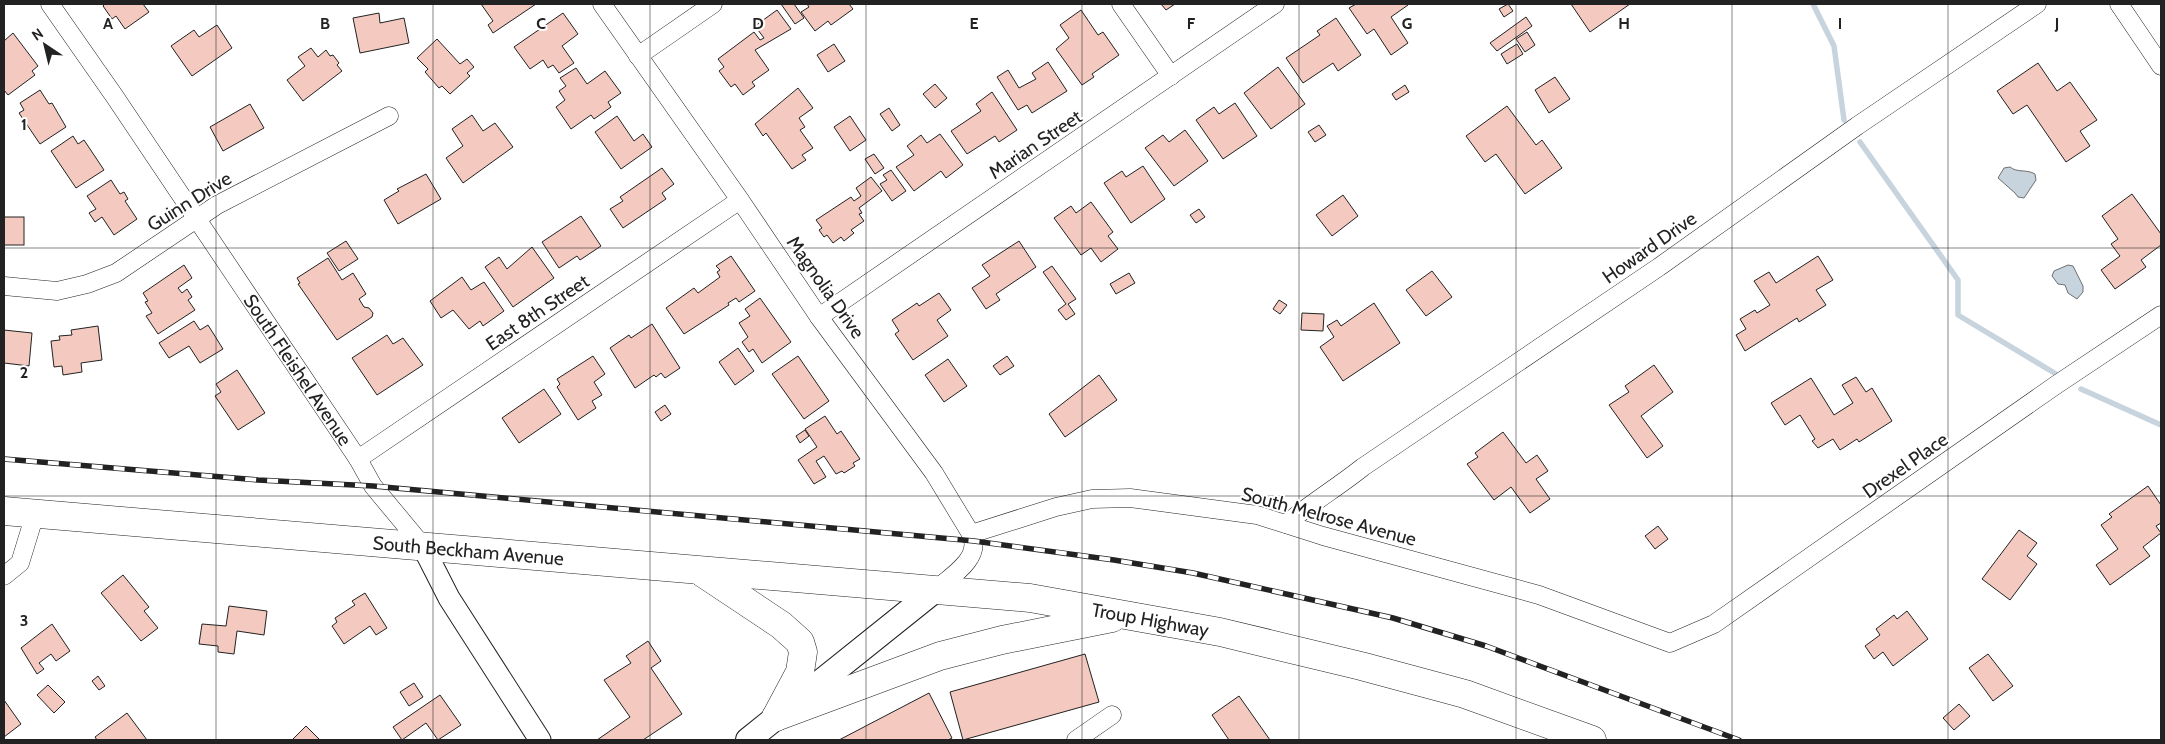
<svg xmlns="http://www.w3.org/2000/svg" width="2165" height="744" font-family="Cabin,sans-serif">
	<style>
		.water { fill: #c7d3dd; stroke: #6f6f6f }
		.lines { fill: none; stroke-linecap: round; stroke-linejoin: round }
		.stream { stroke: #c7d3dd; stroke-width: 5.5 }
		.building { fill: #f3c9c0; stroke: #222 }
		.minor-casing { stroke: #222; stroke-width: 19 }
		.tertiary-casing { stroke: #222; stroke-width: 23 }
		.secondary-casing { stroke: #222; stroke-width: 26 }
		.primary-casing { stroke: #222; stroke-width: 29 }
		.minor { stroke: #fff; stroke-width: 18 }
		.tertiary { stroke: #fff; stroke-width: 21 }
		.secondary { stroke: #fff; stroke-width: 24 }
		.primary { stroke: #fff; stroke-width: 28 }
		.rail-casing { stroke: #222; stroke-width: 5.5 }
		.rail { stroke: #fff; stroke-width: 4; stroke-dasharray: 11; stroke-linecap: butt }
		.grid { fill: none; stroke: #222; stroke-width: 1; stroke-opacity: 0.55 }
		.labels { text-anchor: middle; stroke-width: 4; stroke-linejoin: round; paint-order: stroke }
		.street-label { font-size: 19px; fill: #222; stroke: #fff }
		.grid-label { font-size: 16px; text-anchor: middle; font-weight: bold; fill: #222; stroke: #fff; stroke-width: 4; stroke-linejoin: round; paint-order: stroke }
	</style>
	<rect width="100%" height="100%" fill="#fff"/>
	<g class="water">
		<path d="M 2010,167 C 2017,173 2027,169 2035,174 L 2036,180 L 2024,198 L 2018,197 L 2015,193 L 1998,178 L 2004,168 Z"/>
		<polygon points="2068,265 2073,266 2083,286 2083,292 2077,299 2068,293 2065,285 2058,284 2052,276 2054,271"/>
	</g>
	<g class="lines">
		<g class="stream">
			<polyline points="1813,4 1834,46 1844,120"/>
			<polyline points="1860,142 1958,280 1958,315 2056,374"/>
			<polyline points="2081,389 2161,425"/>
		</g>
	</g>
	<g class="building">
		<polygon points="105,4 143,4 149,12 125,29 116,16 112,19 103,6"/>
		<polygon points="481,4 536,4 493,33 488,25 493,21"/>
		<polygon points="781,4 794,4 804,18 795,24"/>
		<polygon points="807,4 849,4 853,9 831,25 828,21 815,31 801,12 809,7"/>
		<polygon points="1161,4 1175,4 1166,10"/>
		<polygon points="1356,4 1407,4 1408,5 1391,17 1408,43 1391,55 1374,29 1367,34 1349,8"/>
		<polygon points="1508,4 1513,11 1504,17 1499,9"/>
		<polygon points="1571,4 1630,4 1590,32"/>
		<polygon points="777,10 791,29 755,50 769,70 752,82 755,86 743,95 735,84 731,87 719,71 724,67 718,59 754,32 760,40 764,38 755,26"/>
		<polygon points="1081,10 1098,35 1103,32 1119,55 1092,74 1094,77 1082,85 1056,49 1069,38 1060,25"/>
		<polygon points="379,13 380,23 404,18 409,43 360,53 353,18"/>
		<polygon points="563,13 578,34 562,46 574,63 559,73 553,65 548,68 543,60 530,69 514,47"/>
		<polygon points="1526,17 1532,26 1497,51 1490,43"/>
		<polygon points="1336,18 1361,55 1338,71 1333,63 1303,83 1286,58 1320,35 1317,31"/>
		<polygon points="217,25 232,48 192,76 171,46 194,30 199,37"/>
		<polygon points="1527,32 1535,45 1525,52 1516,39"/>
		<polygon points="13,33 38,66 32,71 35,75 8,95 4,90 4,41"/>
		<polygon points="437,39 460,64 467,59 474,67 467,73 470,76 450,94 442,86 439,88 425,72 428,69 417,58"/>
		<polygon points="834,44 845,61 828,72 817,55"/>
		<polygon points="1517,44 1523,54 1507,64 1501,54"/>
		<polygon points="311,48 318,57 326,50 330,56 333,55 339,63 337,65 342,71 303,101 287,80 305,66 298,57"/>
		<polygon points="1048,62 1067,91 1032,113 1027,105 1018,110 997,77 1008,70 1019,88 1036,79 1032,73"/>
		<polygon points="2038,63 2057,91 2070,82 2097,120 2080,131 2090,146 2066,162 2027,105 2013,114 1997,91"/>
		<polygon points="1278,67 1305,104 1271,129 1244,93"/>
		<polygon points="576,68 587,84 605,71 621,93 608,102 611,107 594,119 591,115 571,129 556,107 565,100 559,91 566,86 560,78"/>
		<polygon points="1555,77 1570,99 1549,113 1535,90"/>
		<polygon points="935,84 947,98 935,108 923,94"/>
		<polygon points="1405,85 1409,92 1396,100 1392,94"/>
		<polygon points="798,88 813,108 799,118 805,127 800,130 813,148 802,155 806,160 792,169 766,133 763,136 755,124"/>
		<polygon points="40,90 49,104 52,103 66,127 40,144 19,113 24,110 20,103"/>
		<polygon points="992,92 1017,130 999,142 995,136 967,154 951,131 981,111 976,104"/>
		<polygon points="1235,103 1257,136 1223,159 1196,120 1214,107 1219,114"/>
		<polygon points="250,104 264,128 223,151 210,127"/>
		<polygon points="1507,106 1536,145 1542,140 1562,168 1525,194 1496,154 1485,162 1466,136"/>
		<polygon points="889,108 900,125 892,131 880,114"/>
		<polygon points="472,115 483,131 495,123 513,147 463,183 446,158 463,146 452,129"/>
		<polygon points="617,116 634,141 643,134 652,147 621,169 595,132"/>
		<polygon points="850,116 866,140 850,151 834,127"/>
		<polygon points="1319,125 1326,135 1315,142 1308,132"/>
		<polygon points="1185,130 1208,161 1174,186 1145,148 1163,135 1169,142"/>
		<polygon points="940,134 963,165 946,178 941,171 914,191 896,167 914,155 907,146 921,135 927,143"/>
		<polygon points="73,136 78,144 84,140 104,170 76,188 51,151"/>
		<polygon points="874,154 884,168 875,174 865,159"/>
		<polygon points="1143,166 1165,199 1131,223 1104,183 1122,171 1126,177"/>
		<polygon points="662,168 674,184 662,193 666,199 623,228 610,209 623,201 620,197"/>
		<polygon points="891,170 906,191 892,201 880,184 887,180 883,175"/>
		<polygon points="426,174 441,199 398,224 384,200 399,191 397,189"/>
		<polygon points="871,177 882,191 859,208 862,213 859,214 864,221 851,230 854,233 844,241 841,237 833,243 827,235 824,237 819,230 822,228 816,220 851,197 854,201 861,196 856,188"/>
		<polygon points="111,180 120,194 124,192 128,199 125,201 137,219 114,235 102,217 95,222 89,213 96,209 87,196"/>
		<polygon points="2132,194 2161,234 2161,245 2141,260 2146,267 2115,289 2101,270 2120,256 2111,244 2118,239 2102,216"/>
		<polygon points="1343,195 1358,216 1332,236 1316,215"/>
		<polygon points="1091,202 1113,232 1108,236 1118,249 1101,262 1091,248 1081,255 1054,218 1071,206 1076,213"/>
		<polygon points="1199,209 1205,217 1196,223 1190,215"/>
		<polygon points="581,216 601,246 580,260 577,256 559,268 542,242"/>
		<rect x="4" y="217" width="20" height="28"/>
		<polygon points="346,241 358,259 339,271 327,253"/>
		<polygon points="1019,241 1036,267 996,294 1000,300 986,309 972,288 990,276 982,265"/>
		<polygon points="532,247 554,278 513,307 485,267 499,257 507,269"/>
		<polygon points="731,256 755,291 739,302 736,298 728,303 729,305 684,334 666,308 694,288 698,293 720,277 717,272 720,270 716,266"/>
		<polygon points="1818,256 1833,280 1816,290 1826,305 1799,322 1797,318 1745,351 1736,335 1746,329 1740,319 1755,310 1757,313 1770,305 1754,281 1769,272 1776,283"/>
		<polygon points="328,258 342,280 353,273 366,294 359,299 364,307 369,308 373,313 372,317 337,340 298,284 300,283 297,278"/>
		<polygon points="184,265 192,278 178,288 182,293 187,289 192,297 188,300 195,310 158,334 146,316 152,313 145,302 148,301 143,293"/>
		<polygon points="1052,266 1076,299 1068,304 1075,314 1066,320 1058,310 1066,304 1043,272"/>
		<polygon points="1432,271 1452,297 1426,316 1406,290"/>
		<polygon points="1129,273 1135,283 1116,294 1110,284"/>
		<polygon points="462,277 471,290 484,282 504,311 483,326 480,321 469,329 453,310 441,318 430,301"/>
		<polygon points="939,293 951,310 937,320 948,336 913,360 895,334 899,331 892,320 917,303 919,306"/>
		<polygon points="760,298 791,342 762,363 753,349 749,352 742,342 748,337 739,323 750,316 745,309"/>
		<polygon points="1279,300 1287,305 1280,314 1273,309"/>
		<polygon points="1374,303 1400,343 1343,381 1320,347 1334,337 1327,326 1337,320 1341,326"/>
		<polygon points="1302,313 1324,314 1323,331 1301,330"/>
		<polygon points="194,321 200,330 208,325 223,349 200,363 189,346 169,358 159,343"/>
		<polygon points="652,324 680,368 665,378 661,373 656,377 654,375 635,388 610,348 629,335 631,338"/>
		<polygon points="98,326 102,360 81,363 82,372 63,375 62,366 54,367 51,341 60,340 59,336 72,335 71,330"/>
		<polygon points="4,330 32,333 29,366 4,363"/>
		<polygon points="387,335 393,344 403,338 423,365 377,395 352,358"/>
		<polygon points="738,348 754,371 735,385 719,362"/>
		<polygon points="593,356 605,374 594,382 602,395 592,401 596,408 578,420 557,387 560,384 557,379"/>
		<polygon points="798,356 829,401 804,419 772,374"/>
		<polygon points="1007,356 1014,366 1000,375 993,366"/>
		<polygon points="948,359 967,386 944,402 925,375"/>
		<polygon points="1654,365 1673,392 1641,416 1663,446 1647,458 1609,405 1629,392 1625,386"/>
		<polygon points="237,370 265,413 238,430 215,396 221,392 216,384"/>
		<polygon points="1099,375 1117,400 1065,437 1049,414"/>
		<polygon points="1856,377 1866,392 1872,388 1892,421 1859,442 1857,439 1840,450 1833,439 1818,448 1812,441 1815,439 1800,415 1785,425 1771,403 1811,378 1834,415 1853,403 1842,385"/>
		<polygon points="544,389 561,414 519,443 502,418"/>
		<polygon points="665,405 671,414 661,421 655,412"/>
		<polygon points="825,416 837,434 841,431 860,459 853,463 855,466 844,473 842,471 836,474 824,456 816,461 826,477 814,484 798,460 817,447 805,429"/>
		<polygon points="805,430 809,436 800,443 796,436"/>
		<polygon points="1503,432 1526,463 1537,455 1548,471 1536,479 1550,499 1530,513 1511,487 1494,500 1467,464 1478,457 1475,453"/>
		<polygon points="2148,486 2161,505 2161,523 2156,526 2161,533 2143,547 2150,556 2110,585 2096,565 2118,549 2101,525 2112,517 2109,514"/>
		<polygon points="1658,526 1668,539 1655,549 1645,536"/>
		<polygon points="2019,530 2037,543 2027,556 2037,564 2010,600 1982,579"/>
		<polygon points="123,575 149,607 144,611 158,628 141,641 101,593"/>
		<polygon points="365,593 387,628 376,635 370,626 344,644 332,626 337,622 335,618 355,605 352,601"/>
		<polygon points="229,606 267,611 264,635 237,631 234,654 218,652 218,646 199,644 202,624 226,626"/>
		<polygon points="1907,611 1928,639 1893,666 1883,652 1874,659 1865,646 1880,635 1876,629 1894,615 1897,619"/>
		<polygon points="52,624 70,651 56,661 51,654 39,663 44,669 37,674 21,648"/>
		<polygon points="648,641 661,661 651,668 682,714 643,740 597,740 630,717 604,680 631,663 626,656"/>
		<polygon points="1085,654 1099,702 963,740 950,692"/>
		<polygon points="1988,654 2013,686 1993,701 1969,668"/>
		<polygon points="98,676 105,686 99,690 92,681"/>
		<polygon points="414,683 423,697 409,706 400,692"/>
		<polygon points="48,685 65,702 54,713 37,695"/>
		<polygon points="929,693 952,738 948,740 839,740"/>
		<polygon points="440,695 461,725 438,740 426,723 402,740 393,727"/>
		<polygon points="1239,696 1270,740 1229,740 1212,715"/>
		<polygon points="4,700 21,724 4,737"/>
		<polygon points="1959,704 1970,716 1954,730 1943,718"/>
		<polygon points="127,713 147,740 97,740 95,737"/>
		<polygon points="306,726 320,740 292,740"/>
	</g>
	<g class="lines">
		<defs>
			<g id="minor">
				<path id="s1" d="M 50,4 L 115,97 L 358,459 L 373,486 L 422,545"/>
				<path d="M 602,4 L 740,200 L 819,317 L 934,473 L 971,534 C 983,558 950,577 934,591"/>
				<polyline points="1121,4 1171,76"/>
				<polyline points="2119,4 2161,66"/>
				<polyline points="638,56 713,4"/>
				<polyline points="4,286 57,291 87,284 116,273 217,205 389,116"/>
				<polyline points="819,317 1275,4"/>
				<polyline points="358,459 740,200"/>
				<path d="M 1286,524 C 1311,503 1338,487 1363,467 L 1659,267 L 1857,126 L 2037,4"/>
				<polyline points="971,534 1056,507 1092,499 1130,498 1257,515 1323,536 1539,595 1670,643 1714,624 2056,385 2161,315"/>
				<polyline points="4,576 20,563 35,514"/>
				<polyline points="1076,740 1112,715"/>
			</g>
			<polyline id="tertiary" points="422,545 449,598 540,740"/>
			<polyline id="secondary" points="748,740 934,591"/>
			<g id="primary">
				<path id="s2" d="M 4,511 L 1030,598 L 1220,632 L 1361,666 L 1465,694 L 1592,740"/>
				<polyline points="703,573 781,625 800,642 803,652 800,672 776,717"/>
				<polyline points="776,717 940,656 1002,640 1112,618"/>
			</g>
		</defs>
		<use href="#minor" class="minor-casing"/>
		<use href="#tertiary" class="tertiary-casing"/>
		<use href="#secondary" class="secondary-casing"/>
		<use href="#primary" class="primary-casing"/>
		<use href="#minor" class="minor"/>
		<use href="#tertiary" class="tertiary"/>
		<use href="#secondary" class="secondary"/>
		<use href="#primary" class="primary"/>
		<defs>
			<polyline id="rail" points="4,459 258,480 373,486 974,541 1114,560 1193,573 1393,618 1486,646 1739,740"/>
		</defs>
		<use href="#rail" class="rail-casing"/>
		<use href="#rail" class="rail"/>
	</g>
	<path class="grid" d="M 216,4 L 216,740M 433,4 L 433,740M 650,4 L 650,740M 866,4 L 866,740M 1082,4 L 1082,740M 1299,4 L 1299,740M 1516,4 L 1516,740M 1732,4 L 1732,740M 1948,4 L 1948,740M 4,248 L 2161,248M 4,496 L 2161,496"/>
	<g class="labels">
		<g class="street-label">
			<text transform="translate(1035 144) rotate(-34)" y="7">Marian Street</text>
			<text transform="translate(189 201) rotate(-32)" y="7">Guinn Drive</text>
			<text transform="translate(1649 247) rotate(-35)" y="7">Howard Drive</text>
			<text transform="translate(826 287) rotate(55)" y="7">Magnolia Drive</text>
			<text transform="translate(537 312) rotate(-34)" y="7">East 8th Street</text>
			<text dy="7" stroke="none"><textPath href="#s1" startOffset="442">South Fleishel Avenue</textPath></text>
			<text transform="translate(1905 465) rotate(-35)" y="7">Drexel Place</text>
			<text transform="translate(1329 516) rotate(15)" y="7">South Melrose Avenue</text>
			<text dy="7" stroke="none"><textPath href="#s2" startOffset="466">South Beckham Avenue</textPath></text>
			<text dy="7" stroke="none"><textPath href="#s2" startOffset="1152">Troup Highway</textPath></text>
		</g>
	</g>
	<g class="grid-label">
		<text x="108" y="29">A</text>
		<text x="325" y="29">B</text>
		<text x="541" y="29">C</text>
		<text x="758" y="29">D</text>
		<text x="974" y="29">E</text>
		<text x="1191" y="29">F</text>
		<text x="1407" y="29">G</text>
		<text x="1624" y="29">H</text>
		<text x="1840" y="29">I</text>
		<text x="2057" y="29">J</text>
		<text x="24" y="130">1</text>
		<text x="24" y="378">2</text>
		<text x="24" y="626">3</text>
	</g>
	<rect width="2165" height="744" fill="none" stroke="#222222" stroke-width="10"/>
	<g transform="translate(45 45) rotate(325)" stroke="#ffffff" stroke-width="4" paint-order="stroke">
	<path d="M0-4L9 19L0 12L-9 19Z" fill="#222222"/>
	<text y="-8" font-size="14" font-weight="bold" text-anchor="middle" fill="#222222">N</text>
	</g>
</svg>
